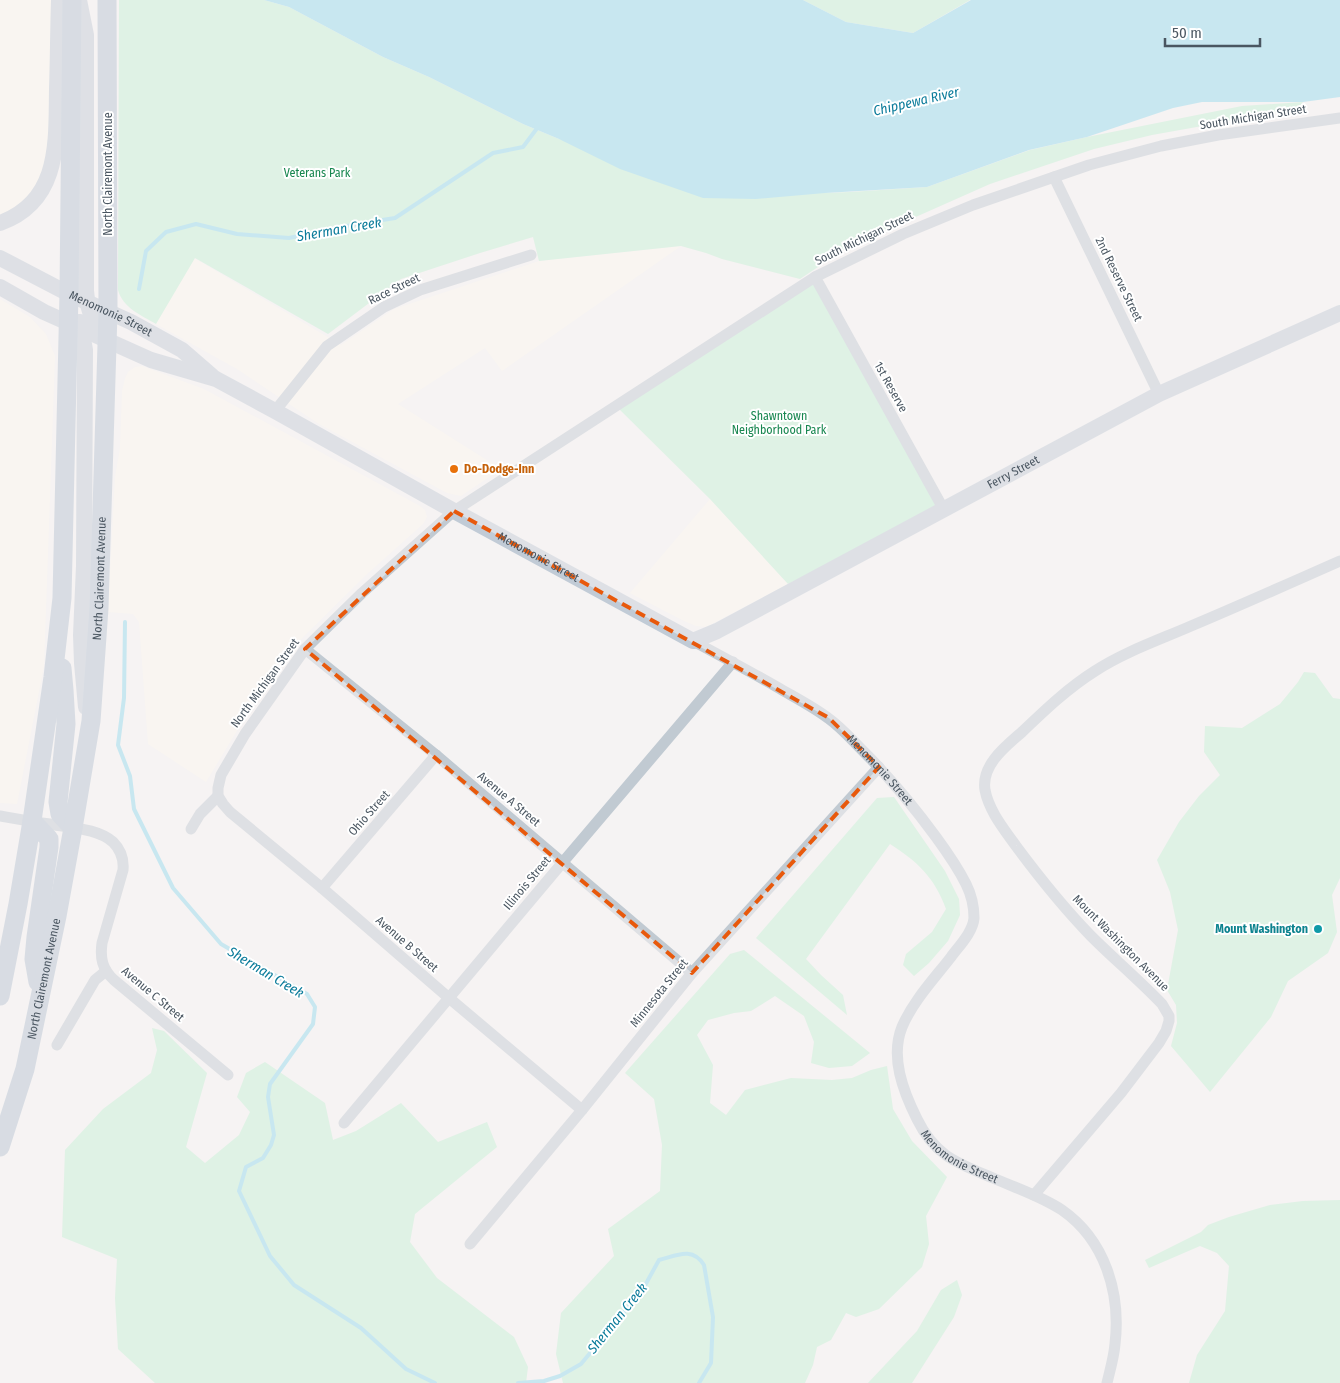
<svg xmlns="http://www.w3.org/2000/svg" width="1340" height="1383" font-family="'Fira Sans Condensed',sans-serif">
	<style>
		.commercial { fill: #fdf9ef }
		.green { fill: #c3f1d5 }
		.water { fill: #90daee }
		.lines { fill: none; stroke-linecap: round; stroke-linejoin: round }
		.stream { stroke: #90daee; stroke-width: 4 }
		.minor { stroke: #c1cad2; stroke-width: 11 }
		.secondary { stroke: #c1cbd6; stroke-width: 16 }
		.primary { stroke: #b3c2d1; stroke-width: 19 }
		.marked { fill: none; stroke: #e8590c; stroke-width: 4; stroke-dasharray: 10 6; stroke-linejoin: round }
		.food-dot { fill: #e8710a; stroke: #fff; stroke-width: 2 }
		.culture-dot { fill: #0f9aa8; stroke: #fff; stroke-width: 2 }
		.labels { text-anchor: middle; stroke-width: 4; stroke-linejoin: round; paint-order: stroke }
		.street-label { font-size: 12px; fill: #4a5661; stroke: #fff }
		.park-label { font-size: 12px; fill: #17864f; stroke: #fff }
		.food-label { font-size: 12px; font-weight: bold; fill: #c56008; stroke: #fff; text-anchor: start }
		.culture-label { font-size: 12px; font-weight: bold; fill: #0d838f; stroke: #fff; text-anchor: end }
		.water-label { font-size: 14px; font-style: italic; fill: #0c7c9b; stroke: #fff }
	</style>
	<rect width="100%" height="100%" fill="#f5f3f3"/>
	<g class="commercial">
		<polygon points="0,0 59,0 49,176 0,223"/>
		<polygon points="681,246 502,371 485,348 398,404 501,469 461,496 447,493 319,424 237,369 156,324 194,258 341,345 394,309 539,261"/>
		<polygon points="0,299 30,317 46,334 55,356 44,666 17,804 0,803"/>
		<polygon points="142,366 204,389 420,506 425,510 427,517 423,524 366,575 285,655 270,676 206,782 148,744 139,622 133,614 108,612 115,477 120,448 122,391 125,378 128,372 135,367"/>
		<polygon points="710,499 788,584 706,627 696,626 684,621 630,593"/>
	</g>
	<g class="green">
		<path d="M 119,0 L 264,0 L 289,7 L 383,57 L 429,77 L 523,124 L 559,139 L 825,193 L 850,192 L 927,187 L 1030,150 L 1087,137 L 1242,106 L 1303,102 L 1297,109 L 1152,135 L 1094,149 L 990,184 L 848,247 L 800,279 L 722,259 L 706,253 L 681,246 L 539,261 L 533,237 L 480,253 L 401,279 L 328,334 L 195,258 L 156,324 C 141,315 123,308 118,290 Z"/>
		<polygon points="803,0 970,0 913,33 846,22"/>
		<polygon points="815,277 944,510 788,584 710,499 616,406"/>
		<polygon points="1304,672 1315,673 1333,698 1340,699 1340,878 1332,895 1337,932 1328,953 1288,981 1271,1017 1210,1092 1171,1046 1177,1023 1176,1005 1167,990 1178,930 1170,892 1157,860 1179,822 1199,796 1220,775 1204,752 1205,726 1242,728 1280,704 1298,682"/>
		<path d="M 894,797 L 945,871 L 959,899 L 960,915 L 948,941 L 929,963 L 914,976 L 903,965 L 906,954 L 932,932 L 946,909 C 935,878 917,861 890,844 L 806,959 L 821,975 L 843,995 L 847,1015 L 756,938 L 877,798 Z"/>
		<polygon points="744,950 870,1053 852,1066 829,1068 811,1063 814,1042 804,1016 775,996 751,1011 734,1013 708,1020 697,1035 713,1065 710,1103 726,1115 745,1090 791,1078 832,1080 852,1078 871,1070 887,1066 893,1109 912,1141 947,1177 926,1216 929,1244 922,1267 879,1309 856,1317 846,1313 831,1340 817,1347 813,1365 805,1383 563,1383 556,1354 561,1313 614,1256 608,1229 660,1191 662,1145 654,1099 625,1073 730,954"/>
		<polygon points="152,1028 164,1031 207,1073 186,1147 205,1163 239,1135 250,1112 237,1097 246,1073 265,1062 325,1103 333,1140 356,1131 401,1103 438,1142 487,1122 497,1147 415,1214 410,1242 437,1278 514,1337 528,1367 526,1383 155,1383 118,1349 115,1298 117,1259 62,1237 65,1150 103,1109 151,1073 157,1050"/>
		<polygon points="1340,1200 1340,1383 1189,1383 1197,1355 1225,1311 1229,1266 1217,1253 1200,1246 1149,1268 1145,1260 1201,1232 1208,1225 1229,1217 1270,1205 1303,1201"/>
		<polygon points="957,1280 962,1295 954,1317 912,1383 868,1383 917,1331 941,1290"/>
	</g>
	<polygon class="water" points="264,0 803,0 846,22 913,33 971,0 1340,0 1340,97 1303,102 1202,102 1173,108 1087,137 1029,150 927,187 825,193 756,199 703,198 620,169 559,139 523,124 429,77 383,57 289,7"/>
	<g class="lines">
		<g class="stream">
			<polyline points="139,289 146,251 166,232 196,224 237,234 289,238 357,224 395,218 493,153 523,147 538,127"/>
			<polyline points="125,622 124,698 118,745 130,776 134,809 173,888 221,944 307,994 315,1007 313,1024 270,1084 268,1097 274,1135 271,1145 263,1158 246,1167 239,1191 270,1256 294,1285 361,1328 406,1369 435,1383"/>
			<path d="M 518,1383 L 544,1381 L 560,1376 L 581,1364 L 643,1289 L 659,1260 C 676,1256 692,1246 704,1265 L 713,1317 L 711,1363 L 699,1383"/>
		</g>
		<g class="minor">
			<polyline points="1054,177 1159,394"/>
			<polyline points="815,277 944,510"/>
			<polyline points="275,411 327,346 384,307 420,290 531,255"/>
			<path id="s1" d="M 693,641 C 721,656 749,671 777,687 C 794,697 812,706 828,718 C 842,728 853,741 865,753 C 891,779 914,807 936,837 C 947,852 958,868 966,884 C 971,894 974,907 974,918 C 973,932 959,946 951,957 C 934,979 913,1001 902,1027 C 890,1057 903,1091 917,1119 C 935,1156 957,1163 993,1178 C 1016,1188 1041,1196 1062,1210 C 1105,1240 1121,1293 1115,1344 C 1114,1357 1110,1370 1107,1383"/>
			<polyline points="305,649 436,755 692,973"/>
			<path d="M 0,816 C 17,819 33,822 50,824 C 70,828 97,828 113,842 C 121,850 124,859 123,870 L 102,943 C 100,958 102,969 114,980 L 228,1075"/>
			<polyline points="191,829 200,814 218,796"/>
			<polyline points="322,888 436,755"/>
			<polyline points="57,1045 95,980 106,971"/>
			<polyline points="582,1110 449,998 322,888 230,812 223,804 218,796 218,788 221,775 245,734 305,649 362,593 454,511 815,277 903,234 973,205 1089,165 1161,146 1218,135 1340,118"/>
			<polyline points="344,1123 563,862 733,662"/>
			<path d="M 1034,1195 L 1121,1093 L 1159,1043 L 1166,1031 L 1169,1021 L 1169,1016 L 1162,1004 C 1139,980 1114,959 1091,936 C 1064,908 1039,877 1016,846 C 1004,829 989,811 985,790 C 981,765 1006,746 1022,732 C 1045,710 1068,688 1095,671 C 1124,652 1159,640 1191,626 C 1241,605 1290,583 1340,561"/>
			<polyline points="470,1244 582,1110 692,973 879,767"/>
		</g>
		<g class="secondary">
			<path d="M 79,0 L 86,35 L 86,291 C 88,314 94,323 108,341"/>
			<path d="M 0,223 C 61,201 56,141 57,89 C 58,59 58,30 59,0"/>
			<path id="s2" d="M 0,258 L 69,294 L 131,322 L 182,350 L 212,376"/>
			<path id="s3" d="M 0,287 L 44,312 L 151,360 L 216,379 L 275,411 L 454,511 L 693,641 L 717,631 L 1159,394 L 1340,313"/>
			<polyline points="80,322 85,350 84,566 81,635 82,663 86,707"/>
		</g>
		<g class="primary">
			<polyline points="62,668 64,690 66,724 58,802 60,814 73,828"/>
			<polyline points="32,821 49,839 49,847 36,937 34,959 38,982"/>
			<polyline points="0,996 18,904 32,821 53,677 62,598 69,294 72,0"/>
			<path id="s4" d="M 0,1147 L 25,1069 L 57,916 L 73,828 L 91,721 L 99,608 L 108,312 L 107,0"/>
		</g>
	</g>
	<path d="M0 0H1340V1383H0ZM 454,511 L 829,718 L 879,767 L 692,973 L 305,649 Z" fill="#f5f3f3" fill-opacity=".55" fill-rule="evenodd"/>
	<path class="marked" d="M 454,511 L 829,718 L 879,767 L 692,973 L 305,649 Z"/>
	<circle class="food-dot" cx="454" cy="469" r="5"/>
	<circle class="culture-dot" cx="1318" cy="929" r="5"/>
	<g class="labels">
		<g class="street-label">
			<text transform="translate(1253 117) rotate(-9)" y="4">South Michigan Street</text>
			<text transform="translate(108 174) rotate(-90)" y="4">North Clairemont Avenue</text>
			<text transform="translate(864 238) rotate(-26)" y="4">South Michigan Street</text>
			<text transform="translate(1119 279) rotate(64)" y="4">2nd Reserve Street</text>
			<text transform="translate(394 289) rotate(-26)" y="4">Race Street</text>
			<text dy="4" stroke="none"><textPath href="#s2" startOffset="124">Menomonie Street</textPath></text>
			<text transform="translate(891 387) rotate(61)" y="4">1st Reserve</text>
			<text dy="4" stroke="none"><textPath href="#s3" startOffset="1142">Ferry Street</textPath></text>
			<text dy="4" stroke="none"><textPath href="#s3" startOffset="604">Menomonie Street</textPath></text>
			<text dy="4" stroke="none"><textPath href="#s4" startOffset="579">North Clairemont Avenue</textPath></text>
			<text transform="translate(265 683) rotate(-54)" y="4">North Michigan Street</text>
			<text dy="4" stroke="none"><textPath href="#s1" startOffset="229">Menomonie Street</textPath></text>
			<text transform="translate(509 799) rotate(40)" y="4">Avenue A Street</text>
			<text transform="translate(369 813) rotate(-49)" y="4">Ohio Street</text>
			<text transform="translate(527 883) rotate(-50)" y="4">Illinois Street</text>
			<text transform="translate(1121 943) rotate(45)" y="4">Mount Washington Avenue</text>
			<text transform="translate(407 944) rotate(41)" y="4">Avenue B Street</text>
			<text dy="4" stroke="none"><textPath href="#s4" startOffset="174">North Clairemont Avenue</textPath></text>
			<text transform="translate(659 993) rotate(-51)" y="4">Minnesota Street</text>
			<text transform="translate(153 994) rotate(40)" y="4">Avenue C Street</text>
			<text dy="4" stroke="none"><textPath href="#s1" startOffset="694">Menomonie Street</textPath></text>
		</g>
		<g class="park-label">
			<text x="317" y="177">Veterans Park</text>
			<text x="779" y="420">Shawntown<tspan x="779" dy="14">Neighborhood Park</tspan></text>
		</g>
		<g class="food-label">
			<text x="464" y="473">Do-Dodge-Inn</text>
		</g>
		<g class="culture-label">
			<text x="1308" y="933">Mount Washington</text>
		</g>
		<g class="water-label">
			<text transform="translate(916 101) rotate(-13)" y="5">Chippewa River</text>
			<text transform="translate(339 229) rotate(-10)" y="5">Sherman Creek</text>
			<text transform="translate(266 972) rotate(31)" y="5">Sherman Creek</text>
			<text transform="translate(617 1318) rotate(-51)" y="5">Sherman Creek</text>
		</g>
	</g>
	<path d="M1165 38v8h95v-8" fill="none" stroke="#4a5661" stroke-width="2.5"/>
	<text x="1172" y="38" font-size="15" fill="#4a5661" stroke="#ffffff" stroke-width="4" paint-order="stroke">50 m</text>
</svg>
